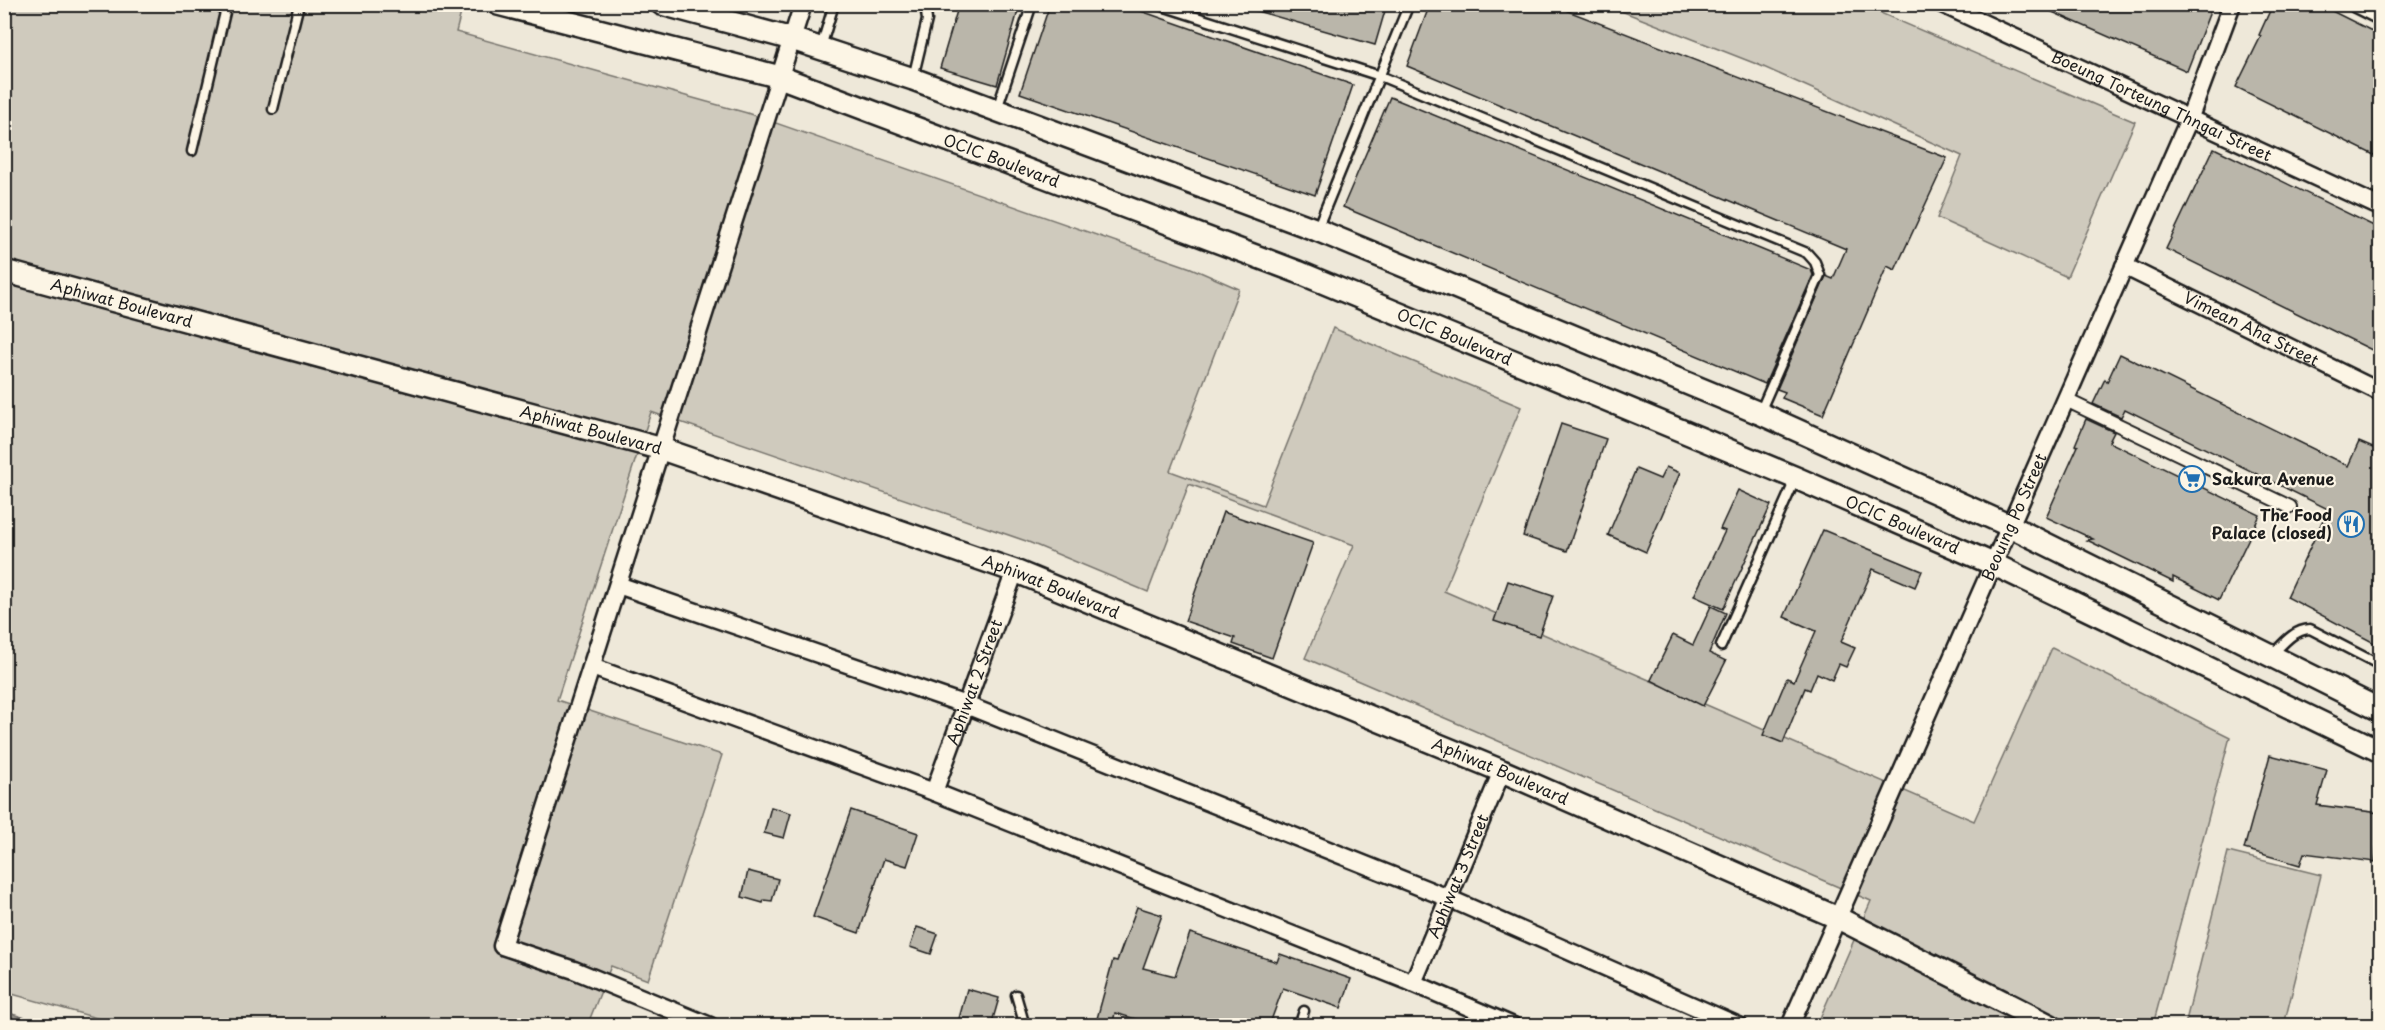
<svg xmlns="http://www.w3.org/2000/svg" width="2385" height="1030" font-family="'Playpen Sans',sans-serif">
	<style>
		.green { fill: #cfcabd; stroke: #76736c; stroke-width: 1.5 }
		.water { fill: #a7a299; stroke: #6f6c67; stroke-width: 1.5 }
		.building { fill: #bab6aa; stroke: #1c1c1c; stroke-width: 1.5 }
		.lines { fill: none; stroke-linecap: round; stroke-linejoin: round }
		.service-casing { stroke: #1c1c1c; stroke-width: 13 }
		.pedestrian-casing { stroke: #1c1c1c; stroke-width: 16 }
		.minor-casing { stroke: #1c1c1c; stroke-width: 21 }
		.tertiary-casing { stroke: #1c1c1c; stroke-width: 26 }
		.service { stroke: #fcf5e5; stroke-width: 8 }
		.pedestrian { stroke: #fcf5e5; stroke-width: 12 }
		.minor { stroke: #fcf5e5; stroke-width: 16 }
		.tertiary { stroke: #fcf5e5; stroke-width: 21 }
		.labels { text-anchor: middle; stroke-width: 4.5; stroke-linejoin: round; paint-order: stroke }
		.street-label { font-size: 16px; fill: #1c1c1c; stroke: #fcf5e5 }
		.poi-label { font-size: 16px; font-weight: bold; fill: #1c1c1c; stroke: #fcf5e5; text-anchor: start }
	</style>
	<rect width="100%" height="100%" fill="#eee8d9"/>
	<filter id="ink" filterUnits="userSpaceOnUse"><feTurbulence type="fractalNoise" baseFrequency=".0167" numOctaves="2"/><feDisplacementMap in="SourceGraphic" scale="12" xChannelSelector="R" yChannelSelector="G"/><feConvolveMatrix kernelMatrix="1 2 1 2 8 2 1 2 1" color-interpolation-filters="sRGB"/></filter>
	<g filter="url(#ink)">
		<g class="green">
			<polygon points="4,5 463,5 456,32 747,113 1191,268 1239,289 1170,471 1263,505 1333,328 1521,407 1444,591 1974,821 2052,648 2230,737 2153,1025 1817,1025 1871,901 1305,658 1354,545 1189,484 1148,592 1026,541 651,412 557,700 722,755 648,980 611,966 587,1026 121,1025 5,992"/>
			<polygon points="1606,5 1862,5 2135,122 2067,277 1937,218 1962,156 1759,65"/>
			<polygon points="2228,852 2321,875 2284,1025 2185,1025"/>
		</g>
		<polygon class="water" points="5,1012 50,1025 5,1025"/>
		<g class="building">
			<polygon points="959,4 1020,4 997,85 940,68"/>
			<polygon points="1050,4 1121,4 1353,85 1315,195 1020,93"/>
			<polygon points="1251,4 1387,4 1375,45 1250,9"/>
			<polygon points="1430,4 1550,4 1947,158 1895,270 1887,266 1823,415 1782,398 1785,392 1777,389 1826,276 1833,279 1846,249 1407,66"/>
			<polygon points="2034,4 2213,4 2187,71"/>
			<polygon points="2273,4 2318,4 2380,35 2380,158 2236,87 2261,36 2259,35"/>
			<polygon points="1390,97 1811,270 1813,275 1765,384 1343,207"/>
			<polygon points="2214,148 2380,229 2380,354 2166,249"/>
			<polygon points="2120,354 2348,466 2359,442 2380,451 2380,646 2287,597 2328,509 2125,409 2121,417 2093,404 2105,379 2107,382"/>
			<polygon points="2086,419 2114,432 2109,442 2260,515 2219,600 2173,577 2173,582 2087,540 2093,539 2046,517 2078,446 2075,445"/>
			<polygon points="1561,424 1606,439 1567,551 1523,536"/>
			<polygon points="1666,467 1680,473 1646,552 1608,535 1636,469 1660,479"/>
			<polygon points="1738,490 1771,505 1723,609 1694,596 1725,531 1720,529"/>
			<polygon points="1223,512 1313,543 1272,658 1233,644 1235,638 1185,621"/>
			<polygon points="1823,530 1922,571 1915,587 1873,569 1841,642 1855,648 1846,667 1839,664 1832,680 1817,673 1810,690 1805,688 1783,743 1763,735 1787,678 1794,681 1816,631 1784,617"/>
			<polygon points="1508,581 1553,596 1539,636 1494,621"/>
			<polygon points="1711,606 1726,613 1709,653 1726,661 1703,706 1651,680 1673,635 1693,645"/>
			<polygon points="2270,755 2327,770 2317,805 2380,813 2375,862 2304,853 2300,865 2244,849"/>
			<polygon points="771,807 791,813 784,838 764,833"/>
			<polygon points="851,810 918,833 907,866 884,859 859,933 813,917"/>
			<polygon points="748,871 778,879 772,901 764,900 763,903 742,897"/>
			<polygon points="1137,907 1162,915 1143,968 1175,976 1190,933 1277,962 1280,954 1351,979 1341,1008 1283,988 1269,1026 1159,1026 1115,1013 1112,1026 1095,1026 1113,960 1117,961"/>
			<polygon points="917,927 938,934 931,954 910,947"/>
			<polygon points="967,989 999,998 991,1026 957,1026"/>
		</g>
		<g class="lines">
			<defs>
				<g id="service">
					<polyline points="1156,4 1380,76 1807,253 1815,262 1820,275 1760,412"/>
					<polyline points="821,47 834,4"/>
					<polyline points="913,78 927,20 925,4"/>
					<polyline points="273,109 299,4"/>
					<polyline points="997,109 1032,4"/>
					<polyline points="192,151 227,4"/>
					<polyline points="1317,229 1409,4"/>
					<polyline points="1721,646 1795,480"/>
					<path d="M 2272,655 C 2283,644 2293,630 2310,629 L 2380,665"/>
					<polyline points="1016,995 1025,1026"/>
					<polyline points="1299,1026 1304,1011"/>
				</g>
				<polyline id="pedestrian" points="2066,400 2290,507"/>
				<g id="minor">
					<path id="s1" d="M 1942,4 L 2380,207"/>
					<polyline points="2356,4 2380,16"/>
					<path id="s2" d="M 2124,266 L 2380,392"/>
					<polyline points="618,585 966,705 1448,898 1739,1026"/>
					<polyline points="592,667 934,792 1413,983 1513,1026"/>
					<path id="s3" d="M 934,792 L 1015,571"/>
					<path id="s4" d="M 1413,983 L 1502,771"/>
					<polyline points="710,1026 574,970 502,946 803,4"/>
					<path id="s5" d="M 1790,1026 L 2190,117 L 2232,4"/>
				</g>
				<g id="tertiary">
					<path id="s6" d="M 498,4 L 780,77 L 1298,272 L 1796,478 L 1993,564 L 2380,751"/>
					<polyline points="662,4 792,39 913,79 1317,230 1759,413 2010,526 2380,710"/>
					<path id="s7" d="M 4,271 L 662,449 L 1015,571 L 1502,771 L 1838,918 L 2051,1026"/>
				</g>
			</defs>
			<use href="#service" class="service-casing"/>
			<use href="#pedestrian" class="pedestrian-casing"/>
			<use href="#minor" class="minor-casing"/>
			<use href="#tertiary" class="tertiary-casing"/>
			<use href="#service" class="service"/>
			<use href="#pedestrian" class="pedestrian"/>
			<use href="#minor" class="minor"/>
			<use href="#tertiary" class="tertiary"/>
		</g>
	</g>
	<defs>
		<symbol id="supermarket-ring" viewBox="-11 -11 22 22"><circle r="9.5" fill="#fcf5e5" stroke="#1f6fb2" stroke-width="1.5"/><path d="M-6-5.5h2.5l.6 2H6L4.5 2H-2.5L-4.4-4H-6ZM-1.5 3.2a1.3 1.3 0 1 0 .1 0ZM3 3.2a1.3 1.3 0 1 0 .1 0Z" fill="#1f6fb2"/></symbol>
		<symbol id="restaurant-ring" viewBox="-11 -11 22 22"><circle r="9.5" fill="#fcf5e5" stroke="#1f6fb2" stroke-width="1.5"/><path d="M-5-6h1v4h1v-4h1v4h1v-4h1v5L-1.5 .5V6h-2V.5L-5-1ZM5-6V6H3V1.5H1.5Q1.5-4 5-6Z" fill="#1f6fb2"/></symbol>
	</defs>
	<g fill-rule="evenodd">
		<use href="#supermarket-ring" x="2177" y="464" width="30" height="30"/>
		<use href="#restaurant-ring" x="2336" y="509" width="30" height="30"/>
	</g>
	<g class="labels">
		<g class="street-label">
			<text dy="6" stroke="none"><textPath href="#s1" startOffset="242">Boeung Torteung Thngai Street</textPath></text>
			<text dy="6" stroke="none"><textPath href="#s6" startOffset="528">OCIC Boulevard</textPath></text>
			<text dy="6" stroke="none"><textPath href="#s7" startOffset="122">Aphiwat Boulevard</textPath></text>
			<text dy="6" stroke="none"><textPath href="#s2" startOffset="142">Vimean Aha Street</textPath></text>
			<text dy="6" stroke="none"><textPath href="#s6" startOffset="1014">OCIC Boulevard</textPath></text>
			<text dy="6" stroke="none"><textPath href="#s7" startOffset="608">Aphiwat Boulevard</textPath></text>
			<text dy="6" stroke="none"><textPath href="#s5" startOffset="556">Beouing Po Street</textPath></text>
			<text dy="6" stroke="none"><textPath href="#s6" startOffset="1500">OCIC Boulevard</textPath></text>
			<text dy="6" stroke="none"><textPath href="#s7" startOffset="1094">Aphiwat Boulevard</textPath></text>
			<text dy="6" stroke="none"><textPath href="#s3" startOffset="117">Aphiwat 2 Street</textPath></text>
			<text dy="6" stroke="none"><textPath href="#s7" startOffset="1580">Aphiwat Boulevard</textPath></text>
			<text dy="6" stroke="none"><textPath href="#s4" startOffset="116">Aphiwat 3 Street</textPath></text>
		</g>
		<g class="poi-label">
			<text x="2212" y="485">Sakura Avenue</text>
			<text x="2332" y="521" text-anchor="end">The Food<tspan x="2332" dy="18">Palace (closed)</tspan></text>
		</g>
	</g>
	<rect width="2385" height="1030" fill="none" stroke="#fcf5e5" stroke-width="24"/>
	<rect x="12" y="12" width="2361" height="1006" fill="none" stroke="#1c1c1c" stroke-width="2" filter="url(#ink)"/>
</svg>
